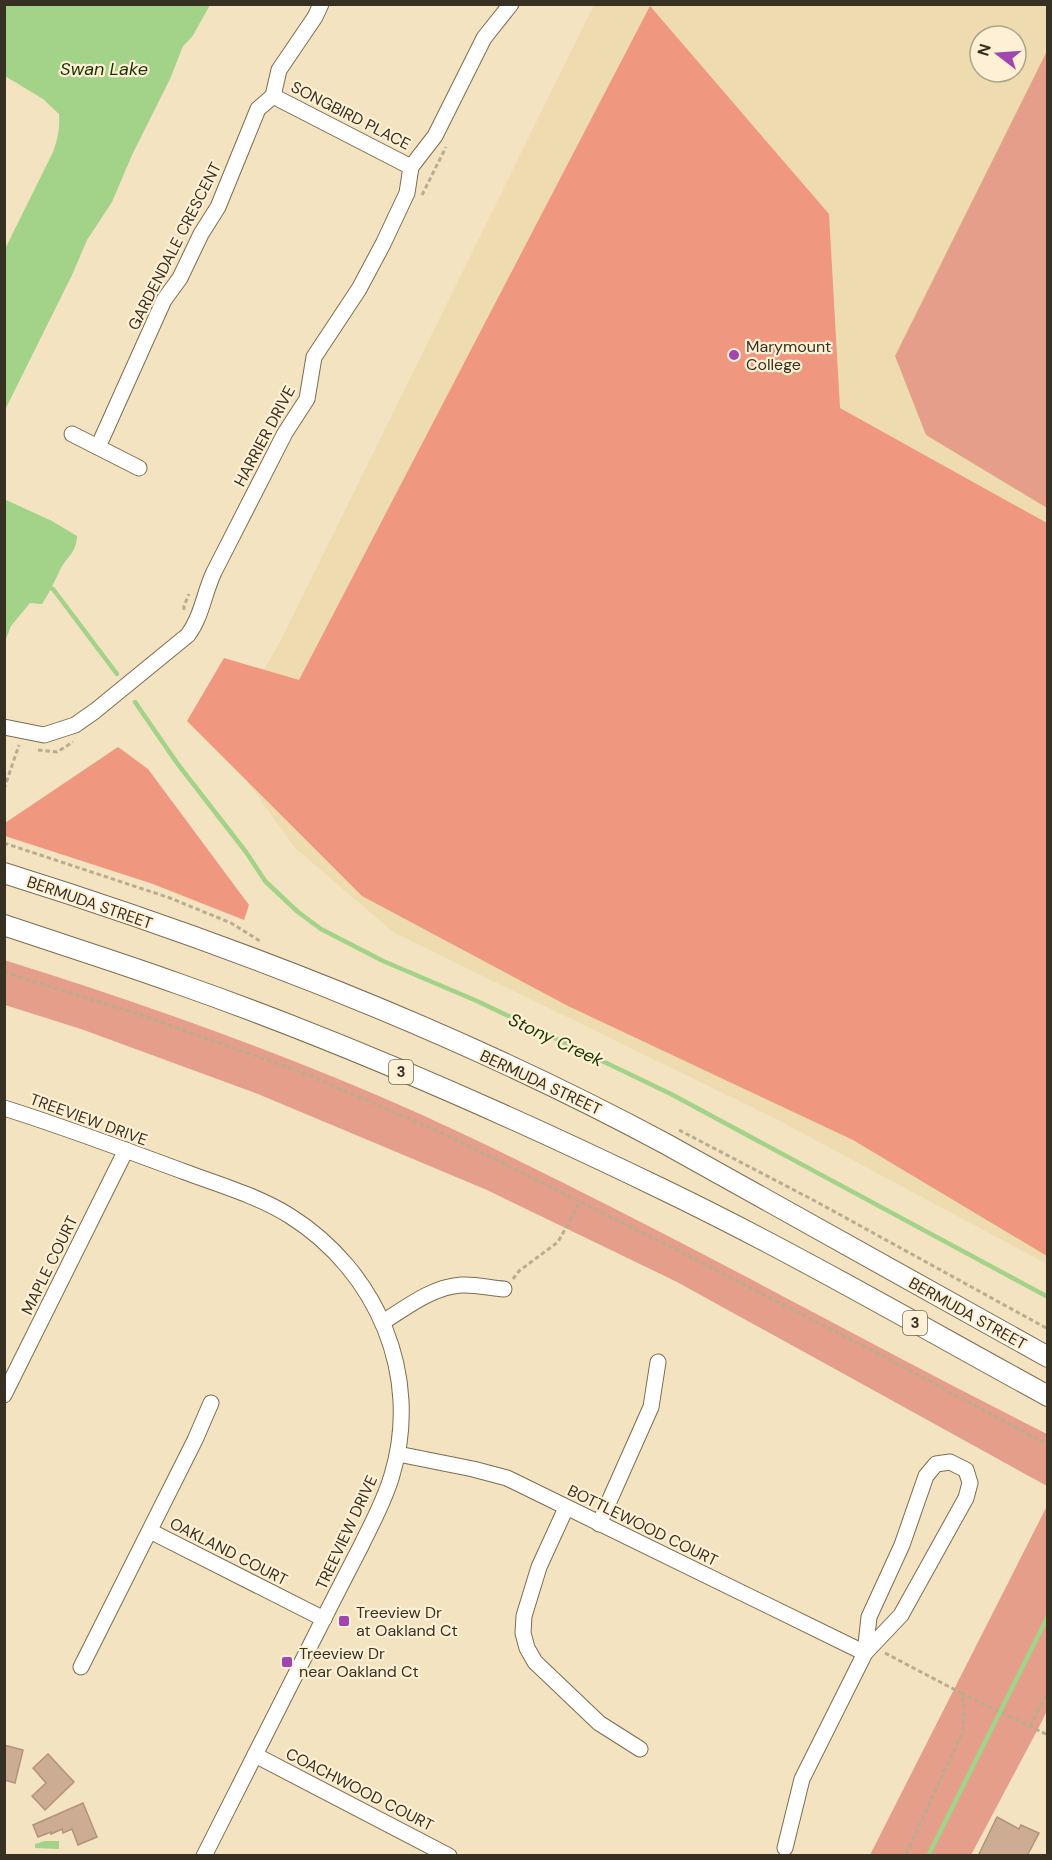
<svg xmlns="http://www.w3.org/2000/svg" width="1052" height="1860" font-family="'DM Sans',sans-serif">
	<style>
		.built { fill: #efdbb0; fill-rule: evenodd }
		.green { fill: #e59e8a }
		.forest { fill: #f0977f }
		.water { fill: #a3d388 }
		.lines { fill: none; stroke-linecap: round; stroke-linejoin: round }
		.stream { stroke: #a3d388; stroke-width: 4.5 }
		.building { fill: #ccad94; stroke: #b1937b; stroke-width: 1.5 }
		.minor-casing { stroke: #7c6d4e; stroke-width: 17 }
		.major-casing { stroke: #7c6d4e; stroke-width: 22 }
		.path { stroke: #b9ac8f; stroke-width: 3; stroke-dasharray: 4.5 3; stroke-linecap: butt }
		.minor { stroke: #fff; stroke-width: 15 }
		.major { stroke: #fff; stroke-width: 20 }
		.poi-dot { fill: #a146b0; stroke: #fef0d4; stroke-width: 2 }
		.labels { text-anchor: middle; stroke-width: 4.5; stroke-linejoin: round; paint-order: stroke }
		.shield { fill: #fef0d4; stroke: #736a58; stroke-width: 1.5 }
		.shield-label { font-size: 15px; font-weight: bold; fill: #373123 }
		.street-label { font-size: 16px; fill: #373123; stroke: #fef0d4 }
		.poi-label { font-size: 16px; fill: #373123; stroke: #fef0d4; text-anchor: start }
		.water-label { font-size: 18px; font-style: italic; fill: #173500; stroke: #fef0d4 }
	</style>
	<rect width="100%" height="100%" fill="#f4e3c0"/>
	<path class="built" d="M 594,5 L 1047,5 L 1047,1264 L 776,1119 L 393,932 L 295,848 L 221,745 L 282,638 ZM 980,36 L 1016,36 L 1016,72 L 980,72 Z"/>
	<g class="green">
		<polygon points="1047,51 1047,508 926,435 895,356"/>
		<path d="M 4,960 C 164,1010 328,1069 478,1141 C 671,1233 857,1338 1047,1434 L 1047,1486 L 677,1282 L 487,1190 L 258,1094 L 81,1029 L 5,1005 Z"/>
		<polygon points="1047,1506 1048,1709 1039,1727 971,1855 870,1855"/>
	</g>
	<g class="forest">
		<polygon points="650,6 829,214 840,408 1047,523 1047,1256 853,1140 568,1006 362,896 187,721 224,658 299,680"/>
		<polygon points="118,747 148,769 249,905 244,920 153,884 5,836 5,823"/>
	</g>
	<g class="water">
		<path d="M 5,4 L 210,5 L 192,37 L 183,46 L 170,79 L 132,155 L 112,202 L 87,240 L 72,275 L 5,410 L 5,249 L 53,152 C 58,138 60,128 59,114 L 43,99 L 5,76 Z"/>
		<path d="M 4,499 L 52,521 L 77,536 C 76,554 67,556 60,570 C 54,582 50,592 42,604 L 30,603 L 11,626 L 6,639 L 4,638 Z"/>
		<polygon points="45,1841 59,1841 59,1849 35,1848 35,1844"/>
	</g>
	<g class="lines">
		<g class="stream">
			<polyline points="49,587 53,589 117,674"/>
			<polyline points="135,702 177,763 246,852 265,881 298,912 321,929 383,961 477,1001 671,1094 1048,1297"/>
			<polyline points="928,1856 1048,1616"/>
		</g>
	</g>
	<g class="building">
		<polygon points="4,1745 23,1750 15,1783 4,1780"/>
		<polygon points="48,1754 74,1782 45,1810 32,1796 46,1783 33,1768"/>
		<polygon points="83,1803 97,1837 78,1845 72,1829 63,1833 62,1829 51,1834 51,1832 38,1837 33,1825"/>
		<polygon points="997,1817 1019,1829 1021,1825 1039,1833 1027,1856 978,1856"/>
	</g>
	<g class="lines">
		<defs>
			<g id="minor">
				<polyline points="273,96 411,167"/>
				<polyline points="72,434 139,468"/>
				<polyline points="98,447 164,300 180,278 201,234 218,207 258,109 273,96 279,70 315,17 321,4"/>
				<path d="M 4,727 L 44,735 L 75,725 L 95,711 L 188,635 C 202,616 204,593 214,572 L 285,433 L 307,399 L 314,357 L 359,289 L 383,244 L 407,193 L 411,167 L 435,136 L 484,38 L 511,4"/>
				<path d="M 4,1108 C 65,1127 125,1150 185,1172 C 220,1185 258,1196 290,1216 C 377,1271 422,1375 392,1475 C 385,1500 372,1523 361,1546 C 346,1575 331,1604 316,1634 C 279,1708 242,1782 204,1856"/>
				<path d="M 383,1322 C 407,1307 432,1287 461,1285 C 475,1284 490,1288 504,1289"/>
				<polyline points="4,1395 126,1150"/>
				<polyline points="398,1454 473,1469 507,1478 865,1653"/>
				<polyline points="566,1508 539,1567 524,1616 523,1633 527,1648 535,1662 599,1723 640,1749"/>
				<polyline points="599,1524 651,1407 658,1362"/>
				<polyline points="150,1531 324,1619"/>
				<polyline points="81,1667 195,1440 211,1403"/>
				<polyline points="255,1755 449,1856"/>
				<polyline points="785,1848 802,1779 865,1653 901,1615 966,1498 970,1483 966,1470 950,1462 936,1464 926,1476 902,1545 869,1617 865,1653"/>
			</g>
			<g id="major">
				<path d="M 4,873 C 231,944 456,1031 666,1144 L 1048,1357"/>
				<path d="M 4,925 C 63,945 121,963 179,984 C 344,1042 505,1113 662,1189 C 793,1252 920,1326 1048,1396"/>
			</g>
		</defs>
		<use href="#minor" class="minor-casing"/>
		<use href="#major" class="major-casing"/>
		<g class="path">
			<polyline points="422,195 446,147"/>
			<polyline points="184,610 184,606 189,594"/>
			<polyline points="38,750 57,752 73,742"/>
			<polyline points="4,789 19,745"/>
			<polyline points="4,843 170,898 231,923 260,941"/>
			<polyline points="4,972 141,1015 301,1072 438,1131 667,1245 881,1355 1041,1441 1048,1440"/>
			<polyline points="679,1130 815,1201 1048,1329"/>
			<polyline points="513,1279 519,1271 558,1242 580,1202"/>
			<polyline points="885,1653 961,1693 964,1705 963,1731 905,1856"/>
			<polyline points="961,1693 1048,1735"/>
			<polyline points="1030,1726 1048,1692"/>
		</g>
		<use href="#minor" class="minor"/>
		<use href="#major" class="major"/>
	</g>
	<g class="poi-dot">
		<circle cx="734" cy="355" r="6"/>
		<rect x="338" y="1615" width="12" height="12" rx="3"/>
		<rect x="281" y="1656" width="12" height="12" rx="3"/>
	</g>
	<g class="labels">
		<g class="shield">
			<rect x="389" y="1060" width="24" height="24" rx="4.5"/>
			<rect x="903" y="1311" width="24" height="24" rx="4.5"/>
		</g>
		<g class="shield-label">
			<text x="401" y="1077">3</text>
			<text x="915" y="1328">3</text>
		</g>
		<g class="street-label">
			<text transform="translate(351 115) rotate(27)" y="6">SONGBIRD PLACE</text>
			<text transform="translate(174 246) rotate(-63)" y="6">GARDENDALE CRESCENT</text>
			<text transform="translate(264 436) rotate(-62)" y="6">HARRIER DRIVE</text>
			<text transform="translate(90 902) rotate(19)" y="6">BERMUDA STREET</text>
			<text transform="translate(541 1082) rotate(25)" y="6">BERMUDA STREET</text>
			<text transform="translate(89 1119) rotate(20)" y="6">TREEVIEW DRIVE</text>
			<text transform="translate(49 1265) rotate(-64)" y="6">MAPLE COURT</text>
			<text transform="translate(968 1313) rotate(29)" y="6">BERMUDA STREET</text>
			<text transform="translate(643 1525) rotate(26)" y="6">BOTTLEWOOD COURT</text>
			<text transform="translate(346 1532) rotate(-65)" y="6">TREEVIEW DRIVE</text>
			<text transform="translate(229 1551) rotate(27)" y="6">OAKLAND COURT</text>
			<text transform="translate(360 1789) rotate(27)" y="6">COACHWOOD COURT</text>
		</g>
		<g class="poi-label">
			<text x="746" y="352">Marymount<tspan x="746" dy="18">College</tspan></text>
			<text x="356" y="1618">Treeview Dr<tspan x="356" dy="18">at Oakland Ct</tspan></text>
			<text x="299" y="1659">Treeview Dr<tspan x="299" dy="18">near Oakland Ct</tspan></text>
		</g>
		<g class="water-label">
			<text x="104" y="75">Swan Lake</text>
			<text transform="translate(556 1040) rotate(25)" y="6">Stony Creek</text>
		</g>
	</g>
	<rect width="1052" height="1860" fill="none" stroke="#373123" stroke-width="12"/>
	<g transform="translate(998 54) rotate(287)"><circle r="28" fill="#fef0d4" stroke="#aea48d" stroke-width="1.5"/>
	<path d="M0-4.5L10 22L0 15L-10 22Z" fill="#a146b0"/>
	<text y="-9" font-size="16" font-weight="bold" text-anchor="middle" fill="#373123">N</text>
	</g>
</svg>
